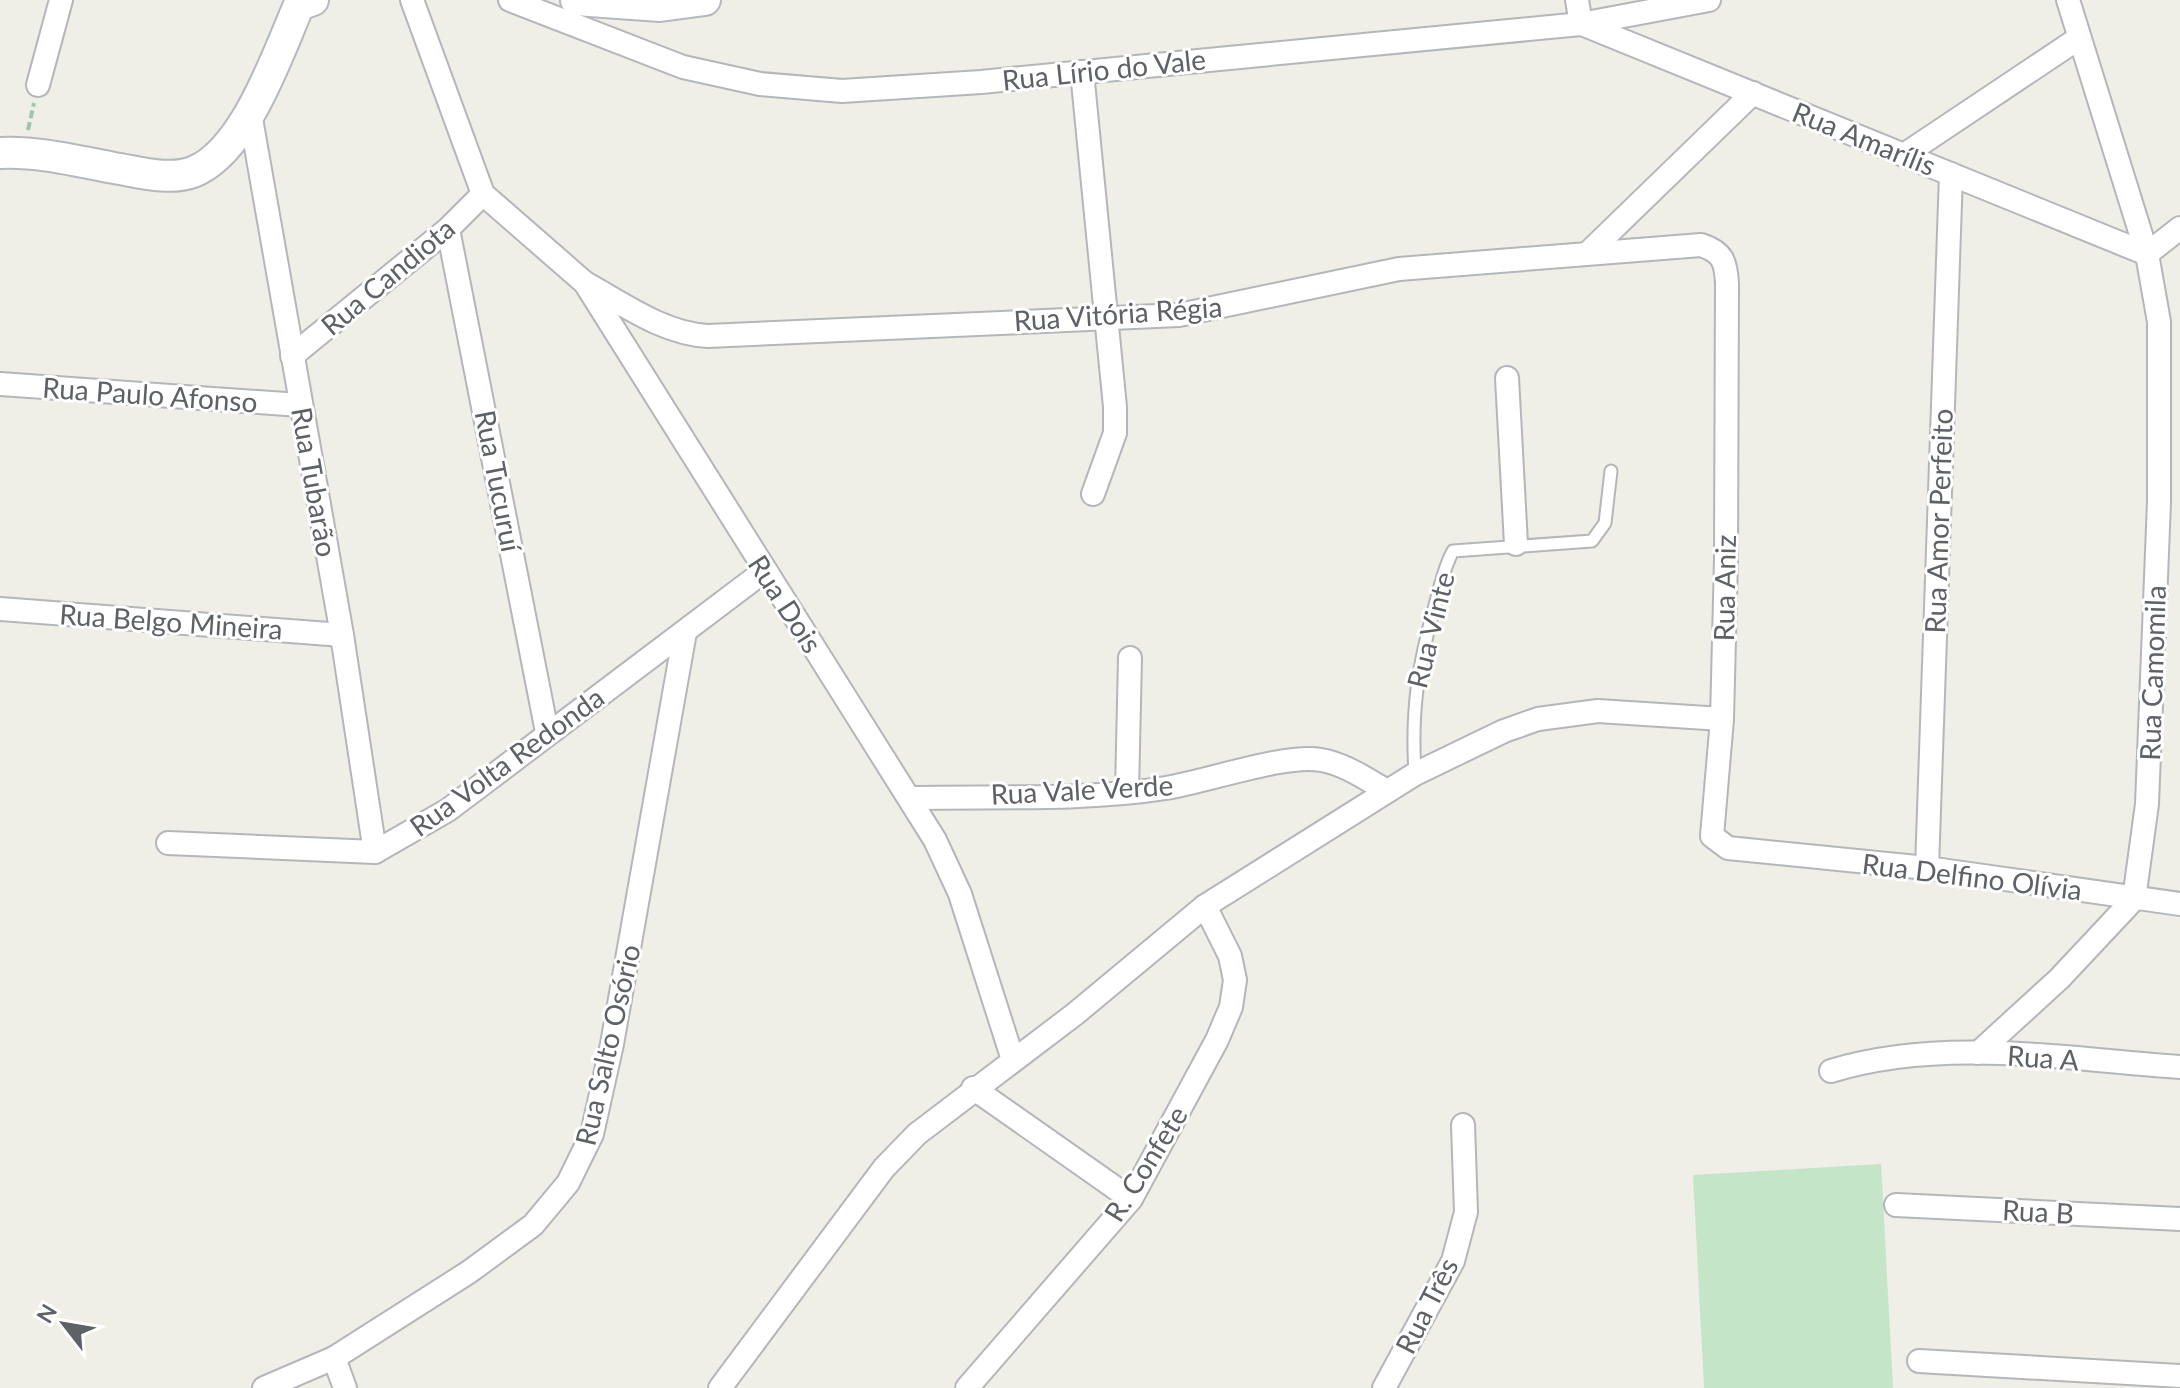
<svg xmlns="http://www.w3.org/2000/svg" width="2180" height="1388" font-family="Lato,sans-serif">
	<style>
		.green { fill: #c5e5c9 }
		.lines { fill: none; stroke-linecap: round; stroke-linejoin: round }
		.lane-casing { stroke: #b4b6ba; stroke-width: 15 }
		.street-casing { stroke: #b4b6ba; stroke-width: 26 }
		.secondary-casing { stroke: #b5b8bd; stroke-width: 34 }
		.path { stroke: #9ec6ae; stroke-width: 4; stroke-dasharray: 8 4; stroke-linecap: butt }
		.lane { stroke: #fff; stroke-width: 11 }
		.street { stroke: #fff; stroke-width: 22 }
		.secondary { stroke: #fff; stroke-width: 30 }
		.labels { text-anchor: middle; stroke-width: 6; stroke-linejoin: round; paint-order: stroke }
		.street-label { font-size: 28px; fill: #5e6166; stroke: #fff }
	</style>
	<rect width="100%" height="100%" fill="#efeee7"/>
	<polygon class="green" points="1881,1164 1893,1388 1704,1388 1693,1175"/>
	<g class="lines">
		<defs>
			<path id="lane" d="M 1415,773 C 1411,711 1418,665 1435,605 C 1440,587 1444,567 1453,551 L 1592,541 L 1605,523 L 1611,471"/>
			<g id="street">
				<polyline points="412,0 483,194 585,283 935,840 960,894 1013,1060"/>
				<polyline points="510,0 683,67 760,84 842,91 981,82 1581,24 1709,0"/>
				<polyline points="1577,0 1581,24"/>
				<polyline points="1582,24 2147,254"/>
				<polyline points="1082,72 1115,407 1115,433 1093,494"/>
				<polyline points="38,85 61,0"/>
				<polyline points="250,113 342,635 375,852"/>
				<polyline points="1904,155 2079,38"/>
				<polyline points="448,229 547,732"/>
				<polyline points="1588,253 1753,93"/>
				<polyline points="2147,254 2180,228"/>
				<path d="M 585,283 C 623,304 664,334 708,336 L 1179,315 L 1399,269 L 1701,245 C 1723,252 1726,262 1727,284 L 1726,559 L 1722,719 L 1712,836 L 1728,848 L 1927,868 L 2180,904"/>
				<polyline points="292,356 448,229 483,194"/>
				<polyline points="1507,378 1516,544"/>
				<polyline points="0,384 300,405"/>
				<polyline points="0,609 342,635"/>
				<polyline points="1127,792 1130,658"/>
				<path d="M 910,798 C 994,796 1083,801 1166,788 C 1205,782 1287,753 1321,760 C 1345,764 1366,779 1387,791"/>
				<polyline points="168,843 375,852 448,810 763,572"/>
				<polyline points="1927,868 1951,174"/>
				<polyline points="1978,1053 2059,979 2134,899 2147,804 2159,502 2159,322 2147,254 2068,0"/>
				<path d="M 1831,1071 C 1943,1037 2065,1059 2180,1067"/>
				<polyline points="973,1088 1131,1199"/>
				<polyline points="1896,1205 2180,1219"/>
				<polyline points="334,1358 345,1388"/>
				<polyline points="1919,1361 2180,1376"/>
				<polyline points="264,1388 334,1358 469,1272 533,1225 568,1183 592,1134 612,1044 685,632"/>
				<polyline points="720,1388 884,1168 917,1134 1075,1014 1205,906 1415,774 1504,731 1538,719 1598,711 1722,719"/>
				<polyline points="967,1388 1131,1199 1217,1040 1231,1007 1235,980 1230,956 1205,906"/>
				<polyline points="1384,1388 1453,1261 1466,1212 1463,1125"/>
			</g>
			<g id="secondary">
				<polyline points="576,0 660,6 705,0"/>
				<path d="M 0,153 C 38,151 77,161 114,168 C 139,172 169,181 193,172 C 245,152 278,53 299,5 L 313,0"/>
			</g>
		</defs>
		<use href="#lane" class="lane-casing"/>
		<use href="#street" class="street-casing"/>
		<use href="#secondary" class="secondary-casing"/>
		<polyline class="path" points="28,130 34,103"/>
		<use href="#lane" class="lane"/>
		<use href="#street" class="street"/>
		<use href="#secondary" class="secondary"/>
	</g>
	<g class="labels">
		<g class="street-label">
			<text transform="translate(1104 70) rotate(-6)" y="10">Rua Lírio do Vale</text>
			<text transform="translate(1864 139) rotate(22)" y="10">Rua Amarílis</text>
			<text transform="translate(388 277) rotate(-40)" y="10">Rua Candiota</text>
			<text transform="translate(1118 314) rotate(-4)" y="10">Rua Vitória Régia</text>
			<text transform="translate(150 395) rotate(4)" y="10">Rua Paulo Afonso</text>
			<text transform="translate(498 481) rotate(79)" y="10">Rua Tucuruí</text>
			<text transform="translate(314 482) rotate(80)" y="10">Rua Tubarão</text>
			<text transform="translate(1939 521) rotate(-88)" y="10">Rua Amor Perfeito</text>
			<text transform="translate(1725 588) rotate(-89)" y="10">Rua Aniz</text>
			<text transform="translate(785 604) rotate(57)" y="10">Rua Dois</text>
			<text transform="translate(171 622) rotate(4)" y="10">Rua Belgo Mineira</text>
			<text transform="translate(1431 630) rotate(-76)" y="10">Rua Vinte</text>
			<text transform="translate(2153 673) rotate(-88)" y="10">Rua Camomila</text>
			<text transform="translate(507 762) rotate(-36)" y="10">Rua Volta Redonda</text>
			<text transform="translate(1082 790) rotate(-3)" y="10">Rua Vale Verde</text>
			<text transform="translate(1972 877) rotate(7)" y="10">Rua Delfino Olívia</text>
			<text transform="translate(608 1045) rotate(-77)" y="10">Rua Salto Osório</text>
			<text transform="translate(2043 1058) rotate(4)" y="10">Rua A</text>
			<text transform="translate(1146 1164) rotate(-58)" y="10">R. Confete</text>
			<text transform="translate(2038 1212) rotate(3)" y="10">Rua B</text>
			<text transform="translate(1427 1306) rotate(-63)" y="10">Rua Três</text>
		</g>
	</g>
	<g transform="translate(64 1324) rotate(301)" stroke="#ffffff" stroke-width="6" paint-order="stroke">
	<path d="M0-6L14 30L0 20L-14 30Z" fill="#5e6166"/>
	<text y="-12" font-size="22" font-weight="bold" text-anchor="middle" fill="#5e6166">N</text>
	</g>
</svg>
